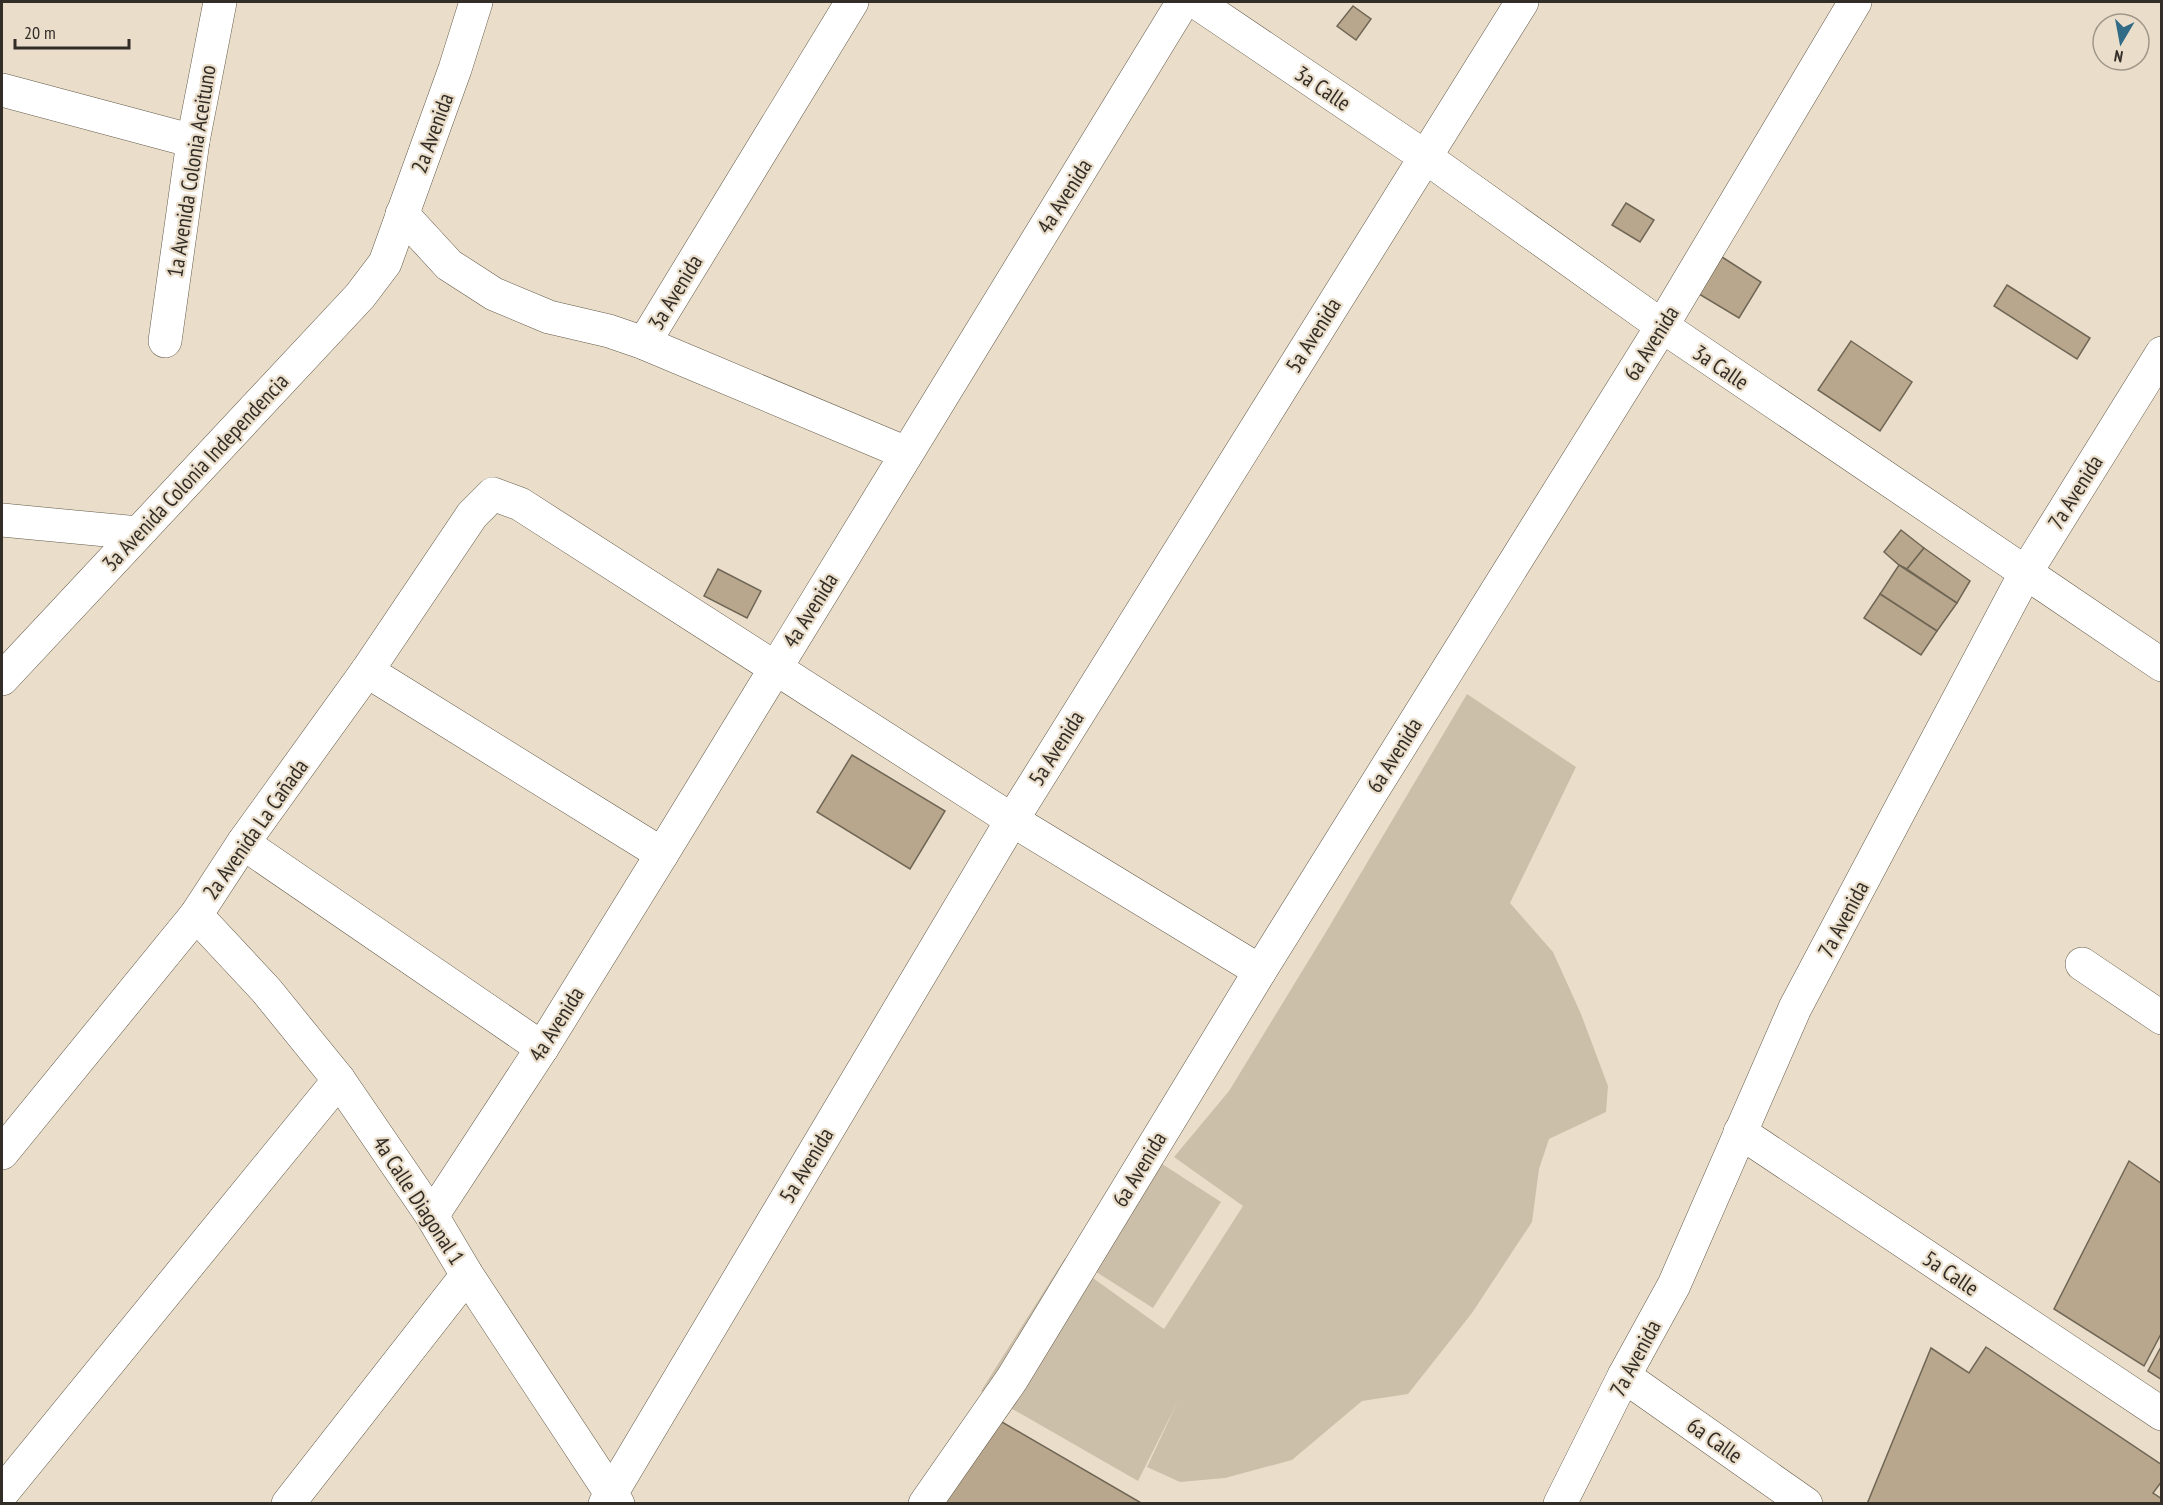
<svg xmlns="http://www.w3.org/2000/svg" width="2163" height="1505" font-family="'PT Sans Narrow',sans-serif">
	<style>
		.green { fill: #ccbfaa }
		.building { fill: #b8a78c; stroke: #706655; stroke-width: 1.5 }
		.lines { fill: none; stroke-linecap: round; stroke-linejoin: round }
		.minor-casing { stroke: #635948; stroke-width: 34 }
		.minor { stroke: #fff; stroke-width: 33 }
		.labels { text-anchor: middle; stroke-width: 4.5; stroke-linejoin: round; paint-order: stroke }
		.street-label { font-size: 22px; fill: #322d26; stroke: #eadecb }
	</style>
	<rect width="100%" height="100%" fill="#eadecb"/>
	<g class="green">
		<polygon points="1467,694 1576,767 1510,903 1553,952 1581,1014 1608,1086 1606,1112 1549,1139 1539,1169 1532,1222 1472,1313 1408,1394 1362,1401 1292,1460 1225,1478 1180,1482 1147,1467 1178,1401 1138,1481 981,1391 1065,1258 1164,1329 1243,1206 1174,1157 1229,1091 1326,932"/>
		<polygon points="1159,1162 1221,1202 1153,1308 1090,1268"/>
	</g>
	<g class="building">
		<polygon points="1353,6 1371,19 1356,40 1337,26"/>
		<polygon points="1626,203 1654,220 1640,242 1612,225"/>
		<polygon points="1722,257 1761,282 1739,318 1699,294"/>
		<polygon points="2007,285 2090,338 2077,359 1994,306"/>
		<polygon points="1851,341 1912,382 1880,431 1818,390"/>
		<polygon points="1901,530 1924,548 1907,569 1899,565 1884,552"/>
		<polygon points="1924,548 1970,581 1957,603 1907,569"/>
		<polygon points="1899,565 1957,603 1937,631 1880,594"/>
		<polygon points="718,569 761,591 747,618 704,596"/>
		<polygon points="1880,594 1937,631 1921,655 1864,618"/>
		<polygon points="852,755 945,811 910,869 817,812"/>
		<polygon points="2129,1161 2162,1184 2162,1332 2144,1366 2054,1309"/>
		<polygon points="2162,1345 2162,1380 2148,1371"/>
		<polygon points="1986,1347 2162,1465 2162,1481 2153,1493 2162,1499 2162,1504 1867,1504 1931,1348 1969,1373"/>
		<polygon points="995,1418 1143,1504 940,1504"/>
	</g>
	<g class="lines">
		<defs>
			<g id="minor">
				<polyline points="1196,2 1424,156 1662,326 2162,665"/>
				<polyline points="2,90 193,141"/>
				<polyline points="402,214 449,265 494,294 549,317 609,331 644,343 906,453"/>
				<polyline points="165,341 193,141 220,2"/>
				<polyline points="644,343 852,2"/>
				<polyline points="2,520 138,533"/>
				<polyline points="367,671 662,854"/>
				<polyline points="2,679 360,296 385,263 455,69 476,2"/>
				<polyline points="243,843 542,1048"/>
				<polyline points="196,915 266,990 339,1080 432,1216 467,1275 618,1504"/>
				<polyline points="2082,964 2162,1018"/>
				<polyline points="1740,1132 2162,1414"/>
				<polyline points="2,1153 196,915 243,843 367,671 472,515 493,494 520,504 1012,820 1260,971"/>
				<polyline points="432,1216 542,1048 662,854 1183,2"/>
				<polyline points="1624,1376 1806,1504"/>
				<polyline points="2,1493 339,1080"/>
				<polyline points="288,1504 467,1275"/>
				<polyline points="605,1504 1012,820 1522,2"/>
				<polyline points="925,1504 1012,1379 1260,971 1662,326 1855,2"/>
				<polyline points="1560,1504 1624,1376 1674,1285 1795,1008 2026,572 2162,353"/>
			</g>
		</defs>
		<use href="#minor" class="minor-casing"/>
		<use href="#minor" class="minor"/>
	</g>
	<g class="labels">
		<g class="street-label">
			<text transform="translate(1323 88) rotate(34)" y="8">3a Calle</text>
			<text transform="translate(432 133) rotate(-70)" y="8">2a Avenida</text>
			<text transform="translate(191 171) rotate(-81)" y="8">1a Avenida Colonia Aceituno</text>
			<text transform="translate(1064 196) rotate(-58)" y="8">4a Avenida</text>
			<text transform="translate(675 292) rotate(-59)" y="8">3a Avenida</text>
			<text transform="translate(1313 335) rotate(-58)" y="8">5a Avenida</text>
			<text transform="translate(1651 343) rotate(-58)" y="8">6a Avenida</text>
			<text transform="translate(1721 367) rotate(34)" y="8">3a Calle</text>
			<text transform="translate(195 472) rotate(-47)" y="8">3a Avenida Colonia Independencia</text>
			<text transform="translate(2075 492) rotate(-58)" y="8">7a Avenida</text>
			<text transform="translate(810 610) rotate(-58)" y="8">4a Avenida</text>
			<text transform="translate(1056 748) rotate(-58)" y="8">5a Avenida</text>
			<text transform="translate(1394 755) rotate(-58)" y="8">6a Avenida</text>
			<text transform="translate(255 829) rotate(-55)" y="8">2a Avenida La Cañada</text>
			<text transform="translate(1843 919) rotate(-62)" y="8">7a Avenida</text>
			<text transform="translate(556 1024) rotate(-58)" y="8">4a Avenida</text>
			<text transform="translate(806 1165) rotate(-59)" y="8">5a Avenida</text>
			<text transform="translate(1139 1169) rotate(-59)" y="8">6a Avenida</text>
			<text transform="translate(419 1200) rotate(57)" y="8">4a Calle Diagonal 1</text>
			<text transform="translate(1951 1273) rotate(34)" y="8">5a Calle</text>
			<text transform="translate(1635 1358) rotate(-62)" y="8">7a Avenida</text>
			<text transform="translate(1715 1440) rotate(35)" y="8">6a Calle</text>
		</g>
	</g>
	<rect width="2163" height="1505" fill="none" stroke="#322d26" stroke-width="6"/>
	<g transform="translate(2121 42) rotate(190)"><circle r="28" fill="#eadecb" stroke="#a09789" stroke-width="1.5"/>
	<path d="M0-4.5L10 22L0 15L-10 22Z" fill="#326b85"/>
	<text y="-9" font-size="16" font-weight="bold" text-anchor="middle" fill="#322d26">N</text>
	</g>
	<path d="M15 39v9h114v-9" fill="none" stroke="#322d26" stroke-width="3"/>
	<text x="24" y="39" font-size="18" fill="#322d26" stroke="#eadecb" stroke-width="4.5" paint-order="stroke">20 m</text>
</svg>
